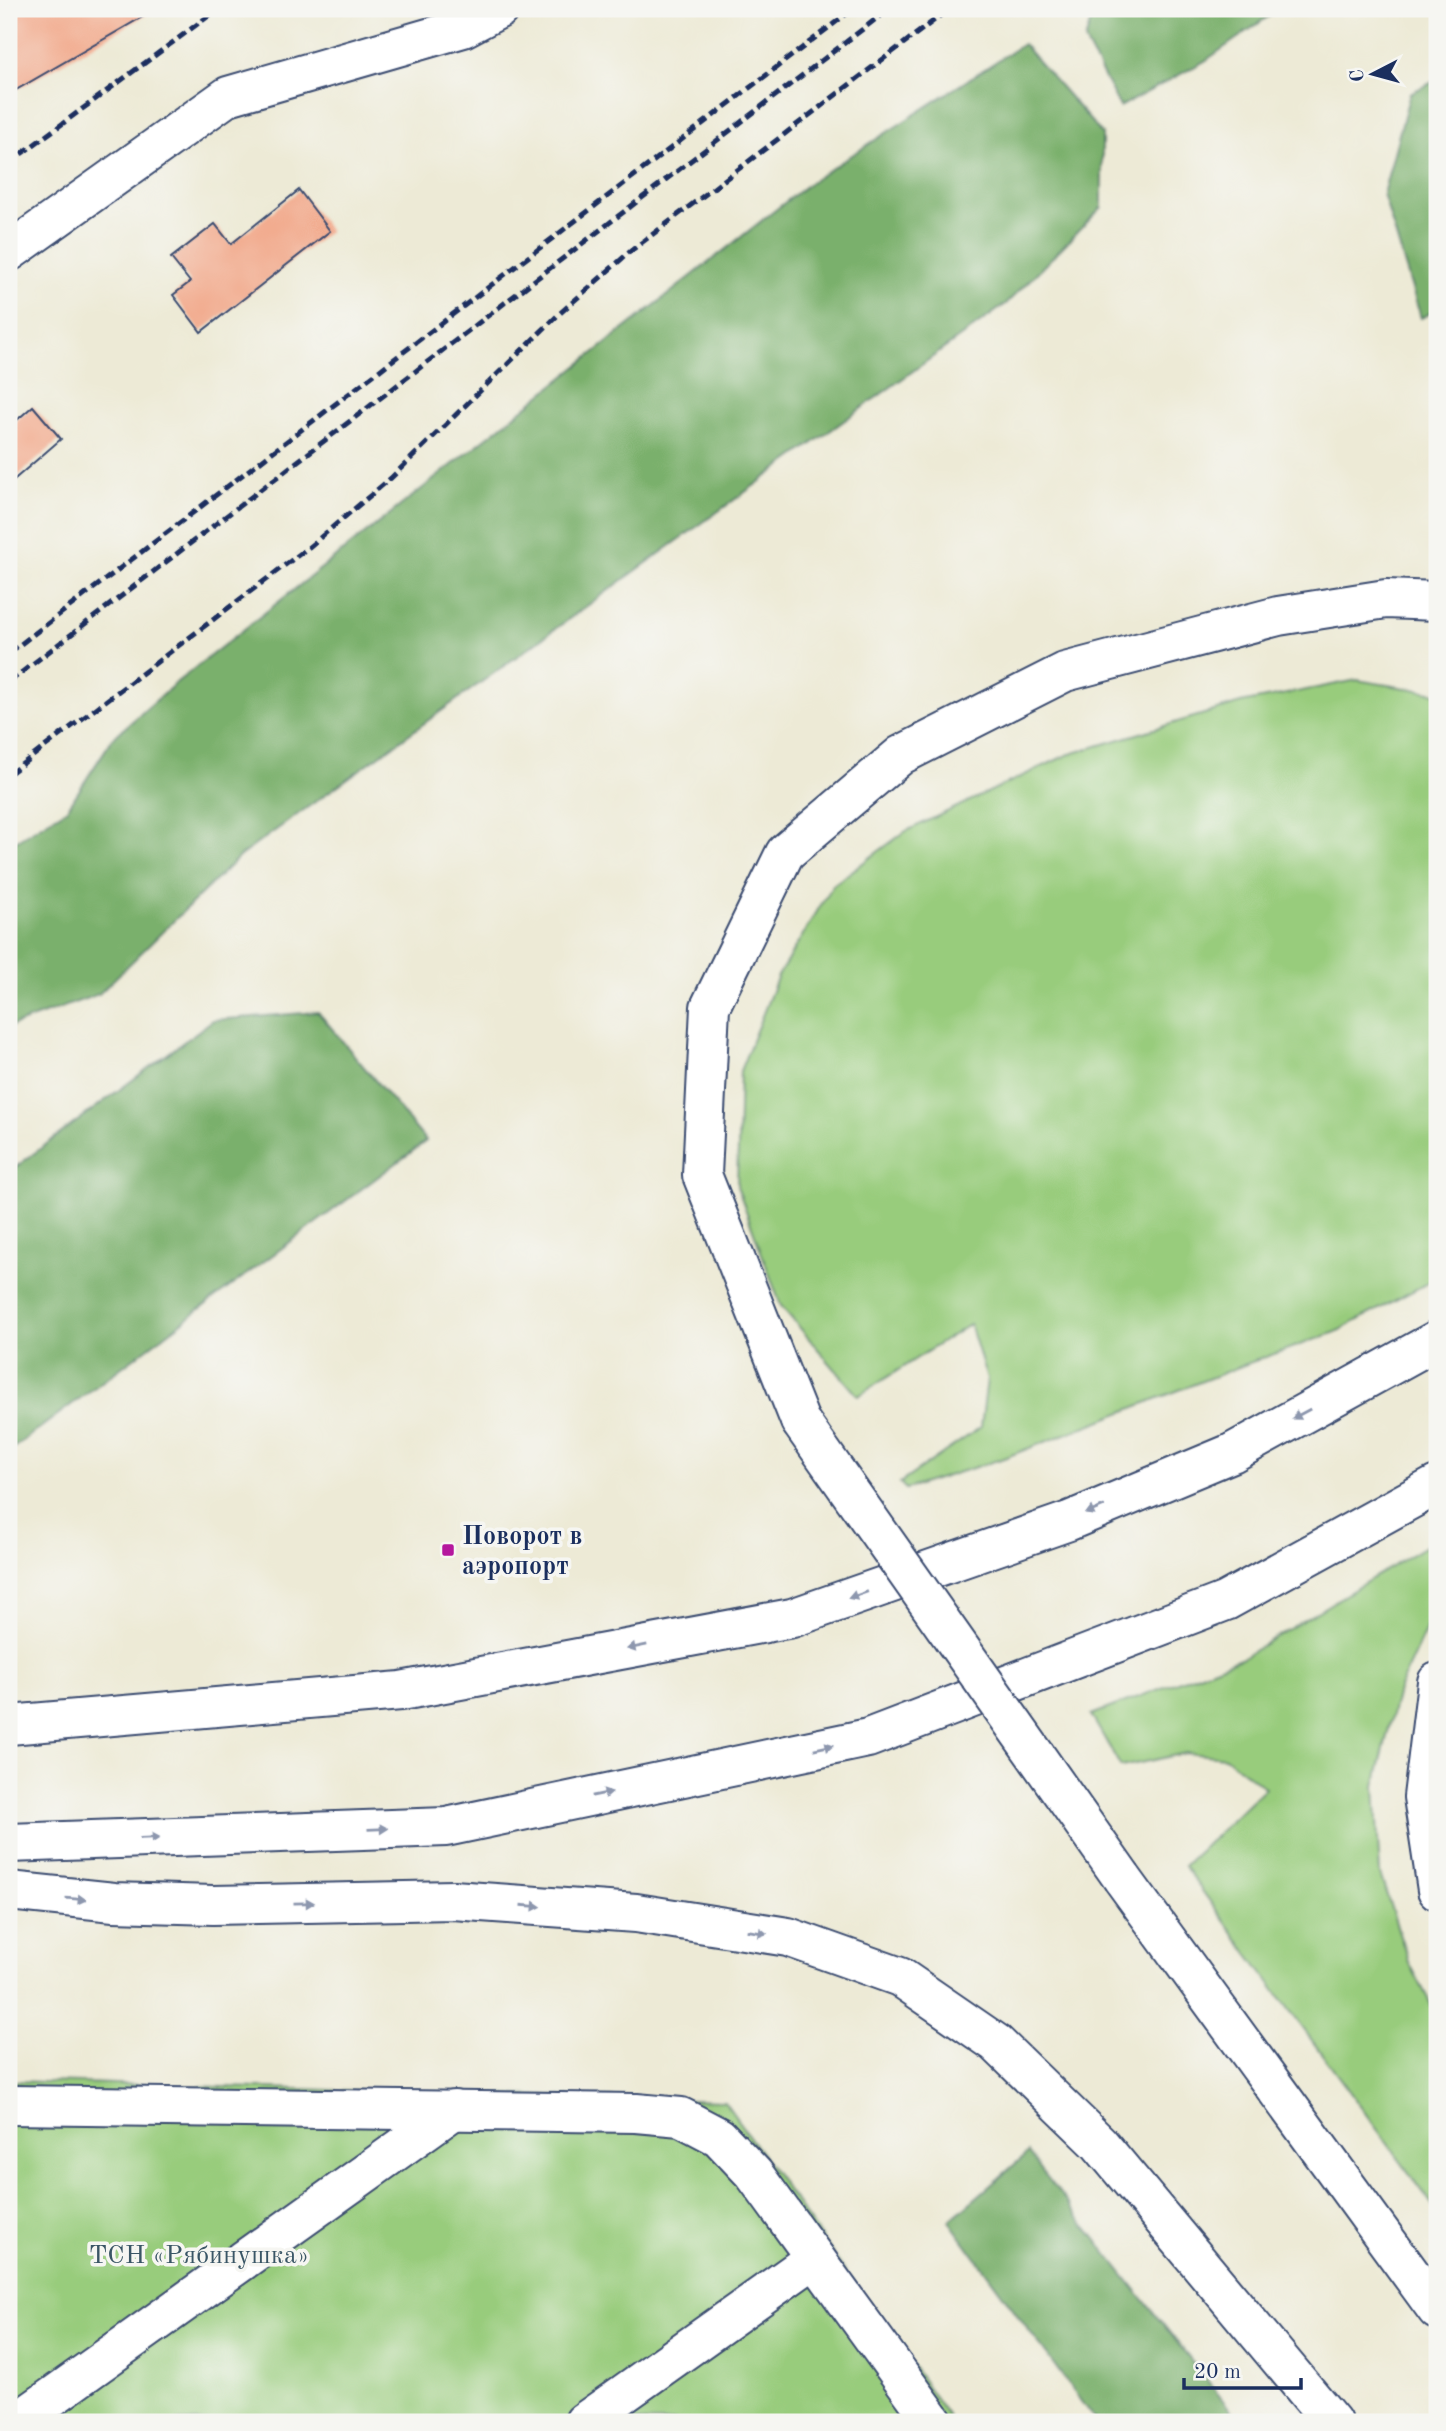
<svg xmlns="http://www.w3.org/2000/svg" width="1446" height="2431" font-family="'Old Standard TT',serif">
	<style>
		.green { fill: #98cc7c; stroke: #5a7e6d; stroke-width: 2 }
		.forest { fill: #7ab06c; stroke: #4a7065; stroke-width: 2 }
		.building { fill: #f2ac8f }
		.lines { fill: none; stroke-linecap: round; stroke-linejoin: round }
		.minor-casing { stroke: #3a4b70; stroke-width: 42 }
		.major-casing { stroke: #3a4b70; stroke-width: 42 }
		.highway-casing { stroke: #3a4b70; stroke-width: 42 }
		.minor { stroke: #fff; stroke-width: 38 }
		.major { stroke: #fff; stroke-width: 38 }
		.highway { stroke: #fff; stroke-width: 38 }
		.rail { stroke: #1b2f5e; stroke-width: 5; stroke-dasharray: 10 5; stroke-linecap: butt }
		.major-bridge-casing { stroke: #3a4b70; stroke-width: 42; stroke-linecap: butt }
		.major-bridge { stroke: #fff; stroke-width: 38 }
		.oneway { fill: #8d97ae }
		.poi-dot { fill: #b5179e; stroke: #f6f6f2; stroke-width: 2.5 }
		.labels { text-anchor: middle; stroke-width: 7; stroke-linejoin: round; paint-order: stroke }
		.poi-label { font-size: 26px; font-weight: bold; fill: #1b2f5e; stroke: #f6f6f2; text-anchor: start }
		.park-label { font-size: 26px; fill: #3a5666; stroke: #f6f6f2 }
	</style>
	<rect width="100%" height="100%" fill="#f6f6f2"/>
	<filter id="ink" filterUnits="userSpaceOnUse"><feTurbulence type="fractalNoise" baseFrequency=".0143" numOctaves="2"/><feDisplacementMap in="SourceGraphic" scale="14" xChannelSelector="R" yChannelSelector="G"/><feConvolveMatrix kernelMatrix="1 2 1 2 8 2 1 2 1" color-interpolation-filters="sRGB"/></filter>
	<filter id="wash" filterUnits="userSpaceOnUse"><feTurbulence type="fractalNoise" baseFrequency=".00686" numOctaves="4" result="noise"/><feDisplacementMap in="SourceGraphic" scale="28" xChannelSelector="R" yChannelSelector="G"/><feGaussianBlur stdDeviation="1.57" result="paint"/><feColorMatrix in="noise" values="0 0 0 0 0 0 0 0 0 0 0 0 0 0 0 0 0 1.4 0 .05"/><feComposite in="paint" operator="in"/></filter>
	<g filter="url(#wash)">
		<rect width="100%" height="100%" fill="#edead6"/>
		<g class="green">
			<polygon points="1357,680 1437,693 1437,1278 1336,1332 1249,1363 1001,1459 906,1489 900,1483 981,1427 987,1379 970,1324 858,1396 781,1306 737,1186 740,1071 778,976 833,885 906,831 1067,755 1241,703"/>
			<polygon points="1437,1539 1437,1605 1398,1690 1375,1786 1380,1874 1408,1960 1437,2016 1437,2211 1184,1866 1265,1788 1225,1757 1186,1753 1121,1767 1091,1715 1243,1657"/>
			<polygon points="9,2081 724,2101 952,2422 9,2422"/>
		</g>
		<g class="forest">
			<polygon points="1094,9 1279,9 1205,61 1120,107 1085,41"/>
			<polygon points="1023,44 1102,134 1102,207 1006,304 240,856 99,994 9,1027 9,845 67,809 113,738 177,682 812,181"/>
			<polygon points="1437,80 1437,310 1421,318 1383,194 1410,93"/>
			<polygon points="318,1012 426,1141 9,1451 9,1172 213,1020"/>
			<polygon points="1028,2153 1240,2422 1096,2422 949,2221"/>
		</g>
		<g id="blocks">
			<g class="building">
				<polygon points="9,9 156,9 9,94"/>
				<polygon points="299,190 330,231 201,332 173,295 190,282 171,258 215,224 231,244"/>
				<polygon points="33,406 61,439 9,484 9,427"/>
			</g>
		</g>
	</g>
	<g filter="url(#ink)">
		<use href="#blocks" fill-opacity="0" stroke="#3a4b70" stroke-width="2"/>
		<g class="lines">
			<defs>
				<g id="minor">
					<polyline points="9,252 228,96 463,28 499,9"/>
					<polyline points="9,2105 636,2113 681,2117 719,2137 754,2174 934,2422"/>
					<polyline points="17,2422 454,2110"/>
					<polyline points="584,2422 815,2258"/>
				</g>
				<g id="major">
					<polyline points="800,1421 702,1175 710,1007 785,853 901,755 1065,672 1278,616 1386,599 1437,601"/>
					<polyline points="1437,1682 1423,1797 1437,1890"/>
					<polyline points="1122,1878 1437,2310"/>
					<polyline points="9,1891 114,1902 213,1905 453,1900 636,1913 788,1937 900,1977 996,2043 1099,2143 1332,2422"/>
				</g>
				<g id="highway">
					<polyline points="9,1725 401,1691 792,1618 1069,1521 1232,1453 1437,1340"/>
					<polyline points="9,1843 446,1827 868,1738 1226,1601 1437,1485"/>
				</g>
			</defs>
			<use href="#minor" class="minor-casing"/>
			<use href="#major" class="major-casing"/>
			<use href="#highway" class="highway-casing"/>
			<use href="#minor" class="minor"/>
			<use href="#major" class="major"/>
			<use href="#highway" class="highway"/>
			<g class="rail">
				<polyline points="9,163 218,9"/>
				<polyline points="9,653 853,9"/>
				<polyline points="9,682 889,9"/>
				<polyline points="9,774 309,547 391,478 559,314 632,250 949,9"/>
			</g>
			<defs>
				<polyline id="major-bridge" points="800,1421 1122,1878"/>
			</defs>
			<use href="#major-bridge" class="major-bridge-casing"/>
			<use href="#major-bridge" class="major-bridge"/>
		</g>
		<defs><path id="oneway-solid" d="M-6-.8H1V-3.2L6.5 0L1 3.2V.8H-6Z" transform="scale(1.75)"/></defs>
		<g class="oneway">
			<use href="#oneway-solid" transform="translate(1301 1414) rotate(151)"/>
			<use href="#oneway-solid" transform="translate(1095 1510) rotate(157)"/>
			<use href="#oneway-solid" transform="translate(858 1595) rotate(161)"/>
			<use href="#oneway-solid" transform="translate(637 1647) rotate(169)"/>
			<use href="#oneway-solid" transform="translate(824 1747) rotate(-12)"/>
			<use href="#oneway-solid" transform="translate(602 1794) rotate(-12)"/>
			<use href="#oneway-solid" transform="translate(378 1829) rotate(-2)"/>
			<use href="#oneway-solid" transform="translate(150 1838) rotate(-2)"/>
			<use href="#oneway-solid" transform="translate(76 1899) rotate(5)"/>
			<use href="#oneway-solid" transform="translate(304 1903) rotate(-1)"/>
			<use href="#oneway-solid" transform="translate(531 1906) rotate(4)"/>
			<use href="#oneway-solid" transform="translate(757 1932) rotate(9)"/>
		</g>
	</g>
	<rect class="poi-dot" x="441" y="1543" width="14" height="14" rx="3.5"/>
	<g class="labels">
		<g class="poi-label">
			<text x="462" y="1544">Поворот в<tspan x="462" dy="30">аэропорт</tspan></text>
		</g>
		<g class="park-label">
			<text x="199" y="2263">ТСН «Рябинушка»</text>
		</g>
	</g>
	<rect width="1446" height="2431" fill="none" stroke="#f6f6f2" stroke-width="35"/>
	<g transform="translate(1373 74) rotate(264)" stroke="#f6f6f2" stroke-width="5" paint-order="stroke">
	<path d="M0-5L12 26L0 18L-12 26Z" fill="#1b2f5e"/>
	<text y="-10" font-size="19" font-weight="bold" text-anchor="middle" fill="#1b2f5e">С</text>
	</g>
	<path d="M1184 2378v10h117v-10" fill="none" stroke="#1b2f5e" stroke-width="3.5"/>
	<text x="1194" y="2378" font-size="21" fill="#1b2f5e" stroke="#f6f6f2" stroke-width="5" paint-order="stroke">20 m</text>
</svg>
